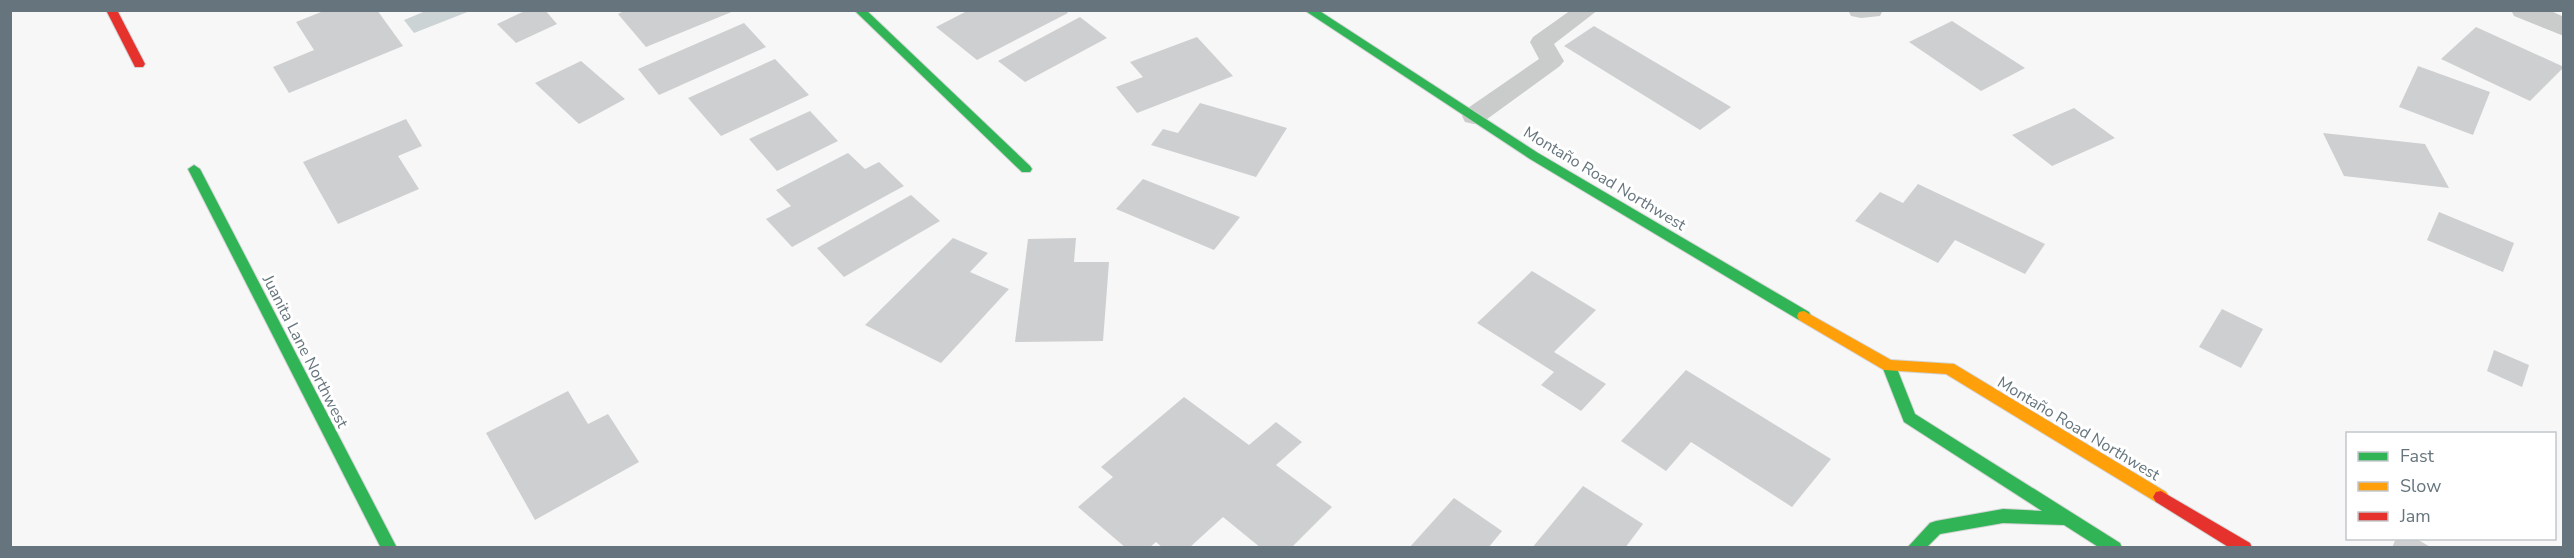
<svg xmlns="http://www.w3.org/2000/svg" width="2574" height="558" font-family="'Nunito Sans',sans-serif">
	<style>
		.water { fill: #ccd3d5 }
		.building { fill: #cecfd0 }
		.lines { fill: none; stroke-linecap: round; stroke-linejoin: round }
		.fast-casing { stroke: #d3d4d4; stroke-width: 2 }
		.slow-casing { stroke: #d3d4d4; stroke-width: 2 }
		.jam-casing { stroke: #d3d4d4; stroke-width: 2 }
		.lane { fill: #cacccc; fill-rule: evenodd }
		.street { fill: #cacccc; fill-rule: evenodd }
		.fast { fill: #30b455; fill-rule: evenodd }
		.slow { fill: #ff9f0a; fill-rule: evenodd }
		.jam { fill: #e5322d; fill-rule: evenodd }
		.labels { text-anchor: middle; stroke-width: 6; stroke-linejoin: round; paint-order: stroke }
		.street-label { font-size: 16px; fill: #66757d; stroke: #fff }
	</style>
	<rect width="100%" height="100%" fill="#f7f7f7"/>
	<polygon class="water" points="428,10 470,10 470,11 414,33 404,20"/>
	<g class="building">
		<polygon points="326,10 377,10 403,46 289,93 273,67 314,50 296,22"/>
		<polygon points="527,10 545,10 557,24 516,43 497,24"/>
		<polygon points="626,10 734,10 734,11 646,47 618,14"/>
		<polygon points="969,10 1065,10 1068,13 977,60 936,27"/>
		<polygon points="1080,17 1107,38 1025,82 998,61"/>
		<polygon points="1952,21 2025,68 1981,91 1909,42"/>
		<polygon points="744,23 766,47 659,95 638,69"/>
		<polygon points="1594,26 1731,107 1700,130 1564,46"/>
		<polygon points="2476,27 2564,67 2530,101 2441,59"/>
		<polygon points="1197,37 1233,76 1137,113 1116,87 1143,77 1130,62"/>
		<polygon points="775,59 809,95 721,136 688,98"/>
		<polygon points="581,61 625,99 579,124 535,83"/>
		<polygon points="2418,66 2490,92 2473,135 2399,107"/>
		<polygon points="1200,103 1287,128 1256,177 1151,145 1163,129 1178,133"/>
		<polygon points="2074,108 2115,138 2052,166 2012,135"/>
		<polygon points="810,111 838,141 777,171 749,139"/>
		<polygon points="406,119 422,146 398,156 419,189 338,224 303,162"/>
		<polygon points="2323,133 2425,144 2449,188 2344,176"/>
		<polygon points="848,153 865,169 879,162 904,186 792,247 766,219 791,206 776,190"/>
		<polygon points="1143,179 1240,217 1214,250 1116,209"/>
		<polygon points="1918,184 2045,244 2025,274 1955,240 1938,263 1855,221 1880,192 1903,203"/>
		<polygon points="911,195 940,221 844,277 817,248"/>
		<polygon points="2439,212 2514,243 2503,272 2427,240"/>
		<polygon points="953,238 988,253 970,272 1009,289 941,363 865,325"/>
		<polygon points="1076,238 1074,262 1109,262 1103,341 1015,342 1028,239"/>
		<polygon points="1532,271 1596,310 1554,352 1606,384 1581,411 1541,385 1554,372 1477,323"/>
		<polygon points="2222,309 2263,329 2241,368 2199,347"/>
		<polygon points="2494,350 2529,365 2522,387 2487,371"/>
		<polygon points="1686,370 1831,459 1792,507 1691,442 1666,471 1621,441"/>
		<polygon points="568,391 588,424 608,414 639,462 535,520 486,433"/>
		<polygon points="1184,397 1249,445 1276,422 1302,442 1276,465 1332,507 1291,548 1261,548 1223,517 1189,548 1163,548 1156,542 1149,548 1126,548 1078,507 1113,477 1101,467"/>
		<polygon points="1583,486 1643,524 1625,548 1532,548"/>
		<polygon points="1454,498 1502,531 1488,548 1409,548"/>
		<polygon points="2396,538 2415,538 2432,548 2392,548"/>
	</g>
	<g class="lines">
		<defs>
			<g id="fast">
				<polygon points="854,10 866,10 1030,166 1032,169 1030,172 1022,172"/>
				<polygon points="1304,10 1318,10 1538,153 1809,312 1811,316 1809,320 1799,320 1530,159"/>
				<polygon points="194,165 200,169 397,548 381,548 188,169"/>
				<polygon points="1889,360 1894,362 1896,366 1915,414 2120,543 2122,548 2100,548 2064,525 2003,523 1940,534 1926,548 1907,548 1930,523 1936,521 2003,509 2042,511 1904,422 1882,366 1884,362"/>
			</g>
			<polygon id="slow" points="1804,311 1891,360 1954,364 2166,492 2169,497 2166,502 2161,503 2156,502 1946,374 1884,370 1799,320 1797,316 1799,312"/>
			<g id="jam">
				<polygon points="106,10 117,10 145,64 143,67 135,67"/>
				<polygon points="2161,491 2250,543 2252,548 2230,548 2156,502 2153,497 2156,492"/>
			</g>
		</defs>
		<use href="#fast" class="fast-casing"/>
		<use href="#slow" class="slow-casing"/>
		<use href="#jam" class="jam-casing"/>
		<polygon class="lane" points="1571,10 1598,10 1554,44 1564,61 1560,66 1483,122 1474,124 1465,122 1462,116 1465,110 1539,59 1530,42 1533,37"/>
		<g class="street">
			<polygon points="1848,10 1883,10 1880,16 1861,18 1851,16"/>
			<polygon points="2511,10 2549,10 2564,17 2564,36 2514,16"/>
		</g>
		<use href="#fast" class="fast"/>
		<use href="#slow" class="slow"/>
		<use href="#jam" class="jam"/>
	</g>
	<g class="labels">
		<g class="street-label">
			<text transform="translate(1605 178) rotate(31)" y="6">Montaño Road Northwest</text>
			<text transform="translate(306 351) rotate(63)" y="6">Juanita Lane Northwest</text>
			<text transform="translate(2079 428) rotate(31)" y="6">Montaño Road Northwest</text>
		</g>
	</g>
	<rect width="2574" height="558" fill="none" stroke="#66757d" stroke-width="24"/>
	<rect x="2346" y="432" width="210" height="108" fill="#ffffff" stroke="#c2c8cb" stroke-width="1.5"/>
	<rect x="2358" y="452" width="30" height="9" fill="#30b455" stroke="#c2c8cb" stroke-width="1.5"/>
	<text x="2400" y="462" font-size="18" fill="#66757d">Fast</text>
	<rect x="2358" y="482" width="30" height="9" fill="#ff9f0a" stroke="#c2c8cb" stroke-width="1.5"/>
	<text x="2400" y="492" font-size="18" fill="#66757d">Slow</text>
	<rect x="2358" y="512" width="30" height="9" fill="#e5322d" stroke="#c2c8cb" stroke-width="1.5"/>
	<text x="2400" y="522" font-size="18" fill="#66757d">Jam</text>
</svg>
